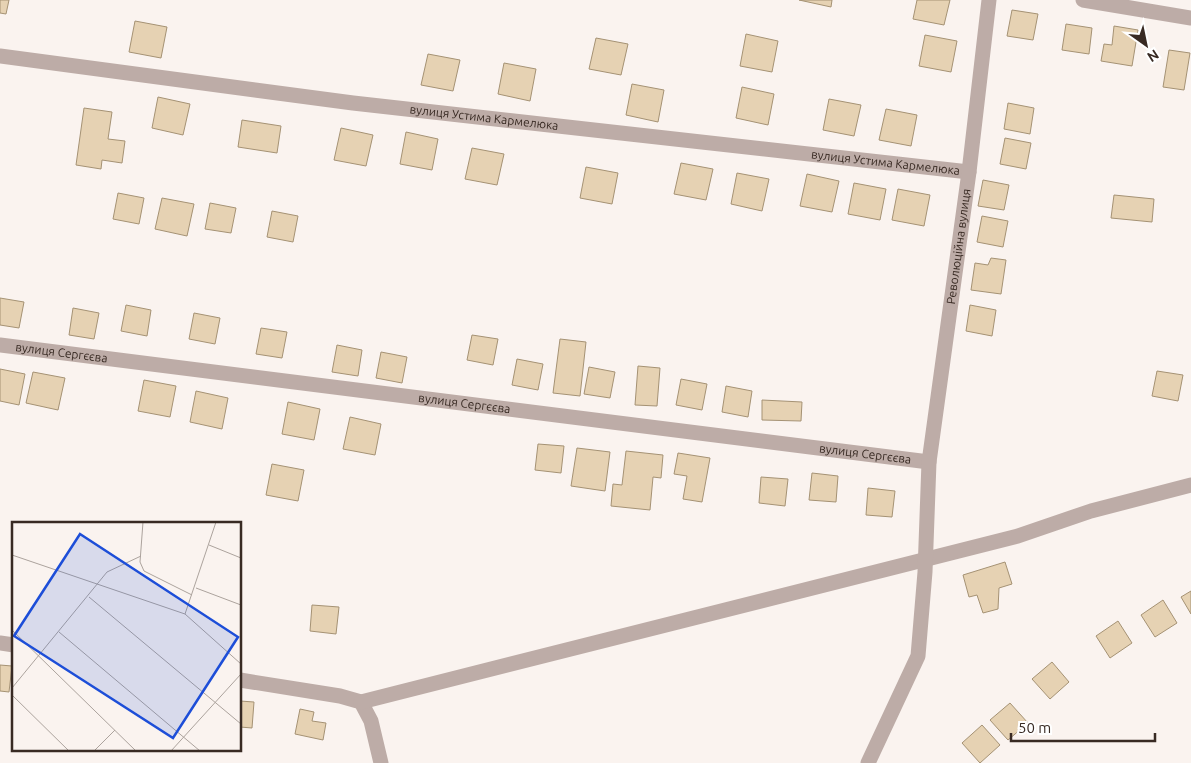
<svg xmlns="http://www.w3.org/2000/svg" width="1191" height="763" font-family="Ubuntu,sans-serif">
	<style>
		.building { fill: #e6d2b3; stroke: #a59274 }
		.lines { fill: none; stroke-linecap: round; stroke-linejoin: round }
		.minor { stroke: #bdaca7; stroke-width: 15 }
		.labels { text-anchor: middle; stroke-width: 4.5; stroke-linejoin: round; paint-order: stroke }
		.street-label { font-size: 12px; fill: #382a23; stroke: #fff }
		.inset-road { fill: none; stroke: #aca39d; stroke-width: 1 }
		.view { fill: #1d4ed8; fill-opacity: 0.15; stroke: #1d4ed8; stroke-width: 2.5 }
		.inset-edge { fill: none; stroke: #382a23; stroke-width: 2.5 }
	</style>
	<rect width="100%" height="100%" fill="#faf3ef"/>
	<g class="building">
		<polygon points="0,0 9,0 6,14 0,13"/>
		<polygon points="799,0 832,0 831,7"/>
		<polygon points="917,0 950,0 944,25 913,19"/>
		<polygon points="1012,10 1038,14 1033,40 1007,36"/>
		<polygon points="135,21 167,27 161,58 129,52"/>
		<polygon points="1066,24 1092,28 1089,54 1062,50"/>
		<polygon points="1114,26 1138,30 1132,66 1101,61 1104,44 1112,45"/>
		<polygon points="746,34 778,41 772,72 740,66"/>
		<polygon points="925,35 957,41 951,72 919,66"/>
		<polygon points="596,38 628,44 621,75 589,69"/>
		<polygon points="1169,50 1190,53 1184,90 1163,87"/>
		<polygon points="428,54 460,60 453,91 421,85"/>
		<polygon points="504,63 536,69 530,101 498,94"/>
		<polygon points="632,84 664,90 658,122 626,115"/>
		<polygon points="742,87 774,94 768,125 736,118"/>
		<polygon points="158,97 190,104 183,135 152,128"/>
		<polygon points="829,99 861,105 854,136 823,130"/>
		<polygon points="1008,103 1034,108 1030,134 1004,129"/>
		<polygon points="84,108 112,112 108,139 125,141 122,163 102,160 101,169 76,165"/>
		<polygon points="886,109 917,115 911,146 879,140"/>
		<polygon points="242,120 281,126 277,153 238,147"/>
		<polygon points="341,128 373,135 366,166 334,160"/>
		<polygon points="406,132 438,139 432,170 400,164"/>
		<polygon points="1005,138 1031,143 1026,169 1000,164"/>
		<polygon points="472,148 504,154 497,185 465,179"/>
		<polygon points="681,163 713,169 706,200 674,194"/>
		<polygon points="586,167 618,173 612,204 580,198"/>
		<polygon points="737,173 769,179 762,211 731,204"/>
		<polygon points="807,174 839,181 832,212 800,206"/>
		<polygon points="983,180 1009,185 1004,210 978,206"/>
		<polygon points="854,183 886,189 880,220 848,214"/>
		<polygon points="898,189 930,195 924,226 892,220"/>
		<polygon points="118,193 144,198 139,224 113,219"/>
		<polygon points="1114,195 1154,199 1152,222 1111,218"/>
		<polygon points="162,198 194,204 187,236 155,229"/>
		<polygon points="210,203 236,208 231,233 205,229"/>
		<polygon points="272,211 298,216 293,242 267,237"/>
		<polygon points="982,216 1008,221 1003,247 977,242"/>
		<polygon points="991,258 1006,260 1001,294 971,290 975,263 988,265"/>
		<polygon points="0,298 24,302 19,328 0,325"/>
		<polygon points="126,305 151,310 147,336 121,331"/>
		<polygon points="970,305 996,310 992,336 966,331"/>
		<polygon points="73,308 99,313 94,339 69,335"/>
		<polygon points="194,313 220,318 215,344 189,339"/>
		<polygon points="261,328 287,332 282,358 256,354"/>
		<polygon points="472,335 498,339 493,365 467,360"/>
		<polygon points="560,339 586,342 580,396 553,393"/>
		<polygon points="337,345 362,350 358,376 332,372"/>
		<polygon points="381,352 407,357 402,383 376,378"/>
		<polygon points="517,359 543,364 538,390 512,385"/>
		<polygon points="638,366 660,368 657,406 635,405"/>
		<polygon points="589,367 615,372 610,398 584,394"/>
		<polygon points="0,369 25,374 19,405 0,401"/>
		<polygon points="1157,371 1183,375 1178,401 1152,396"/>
		<polygon points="33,372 65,378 58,410 26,403"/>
		<polygon points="681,379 707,384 702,410 676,405"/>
		<polygon points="144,380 176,386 170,417 138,411"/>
		<polygon points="726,386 752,391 748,417 722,412"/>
		<polygon points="196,391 228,398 222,429 190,422"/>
		<polygon points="762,400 802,402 801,421 762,420"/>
		<polygon points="288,402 320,409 314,440 282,434"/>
		<polygon points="350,417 381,424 375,455 343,449"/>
		<polygon points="538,444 564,446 561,473 535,470"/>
		<polygon points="577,448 610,452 605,491 571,486"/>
		<polygon points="626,451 663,455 661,478 653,477 650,510 611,506 613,484 622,485"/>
		<polygon points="678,453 710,458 702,502 683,499 687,476 674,474"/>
		<polygon points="272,464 304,470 298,501 266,495"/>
		<polygon points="812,473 838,476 836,502 809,500"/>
		<polygon points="761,477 788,479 785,506 759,503"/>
		<polygon points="868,488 895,491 892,517 866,515"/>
		<polygon points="1005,562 1012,584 999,588 998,609 983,613 977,595 969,597 963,575"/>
		<polygon points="1191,591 1191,614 1181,597"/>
		<polygon points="1163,600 1177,623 1155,637 1141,615"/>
		<polygon points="312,605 339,607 336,634 310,631"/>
		<polygon points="1118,621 1132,643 1110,658 1096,636"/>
		<polygon points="1052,662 1069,682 1050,699 1032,679"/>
		<polygon points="0,665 12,666 9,692 0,691"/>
		<polygon points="240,701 254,702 252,728 240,727"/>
		<polygon points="1010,703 1028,723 1008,740 990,720"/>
		<polygon points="300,709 314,712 312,721 326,723 323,740 295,734"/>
		<polygon points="982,725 1000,745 980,763 962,743"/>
	</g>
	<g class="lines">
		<g class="minor">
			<polyline points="1083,0 1191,18"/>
			<path id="s1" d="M 0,56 L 353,103 L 969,172"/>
			<path id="s2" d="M 0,345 L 929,462"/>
			<polyline points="0,643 14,645"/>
			<polyline points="240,680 340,696 361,702 371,721 381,763"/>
			<polyline points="361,702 1018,536 1091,511 1191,485"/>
			<path id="s3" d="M 868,763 L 918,656 L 925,572 L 929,462 L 969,172 L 989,0"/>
		</g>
	</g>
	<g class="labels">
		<g class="street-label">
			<text dy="4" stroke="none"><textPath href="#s1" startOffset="488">вулиця Устима Кармелюка</textPath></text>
			<text dy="4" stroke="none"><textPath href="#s1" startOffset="892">вулиця Устима Кармелюка</textPath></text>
			<text dy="4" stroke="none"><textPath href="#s3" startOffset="530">Революційна вулиця</textPath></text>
			<text dy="4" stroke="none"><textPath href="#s2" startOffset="62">вулиця Сергєєва</textPath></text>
			<text dy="4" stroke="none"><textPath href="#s2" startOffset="468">вулиця Сергєєва</textPath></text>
			<text dy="4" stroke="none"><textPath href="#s2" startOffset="872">вулиця Сергєєва</textPath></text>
		</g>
	</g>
	<g transform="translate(12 522)">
		<rect width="229" height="229" fill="#faf3ef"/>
		<path class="inset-road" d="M 131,0 L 128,40 L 132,49 L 180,73M 204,0 L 173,92 L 229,142M 197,23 L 229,36M 0,33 L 173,92M 184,66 L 229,83M 77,75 L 229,202M 0,108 L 124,229M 47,110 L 188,229M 0,166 L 95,50 L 129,34M 0,173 L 57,229M 82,229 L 103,208M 159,229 L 229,152"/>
		<path class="view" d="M 68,12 L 226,115 L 161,216 L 2,114 Z"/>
		<rect width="229" height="229" class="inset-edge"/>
	</g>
	<g transform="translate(1146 45) rotate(147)" stroke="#ffffff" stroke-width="4" paint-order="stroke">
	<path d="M0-4L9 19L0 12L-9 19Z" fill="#382a23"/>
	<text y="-8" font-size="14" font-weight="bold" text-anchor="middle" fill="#382a23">N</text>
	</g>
	<path d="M1011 733v8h144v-8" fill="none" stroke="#382a23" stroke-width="2.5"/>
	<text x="1018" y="733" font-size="15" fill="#382a23" stroke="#ffffff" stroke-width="4" paint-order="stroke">50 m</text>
</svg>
